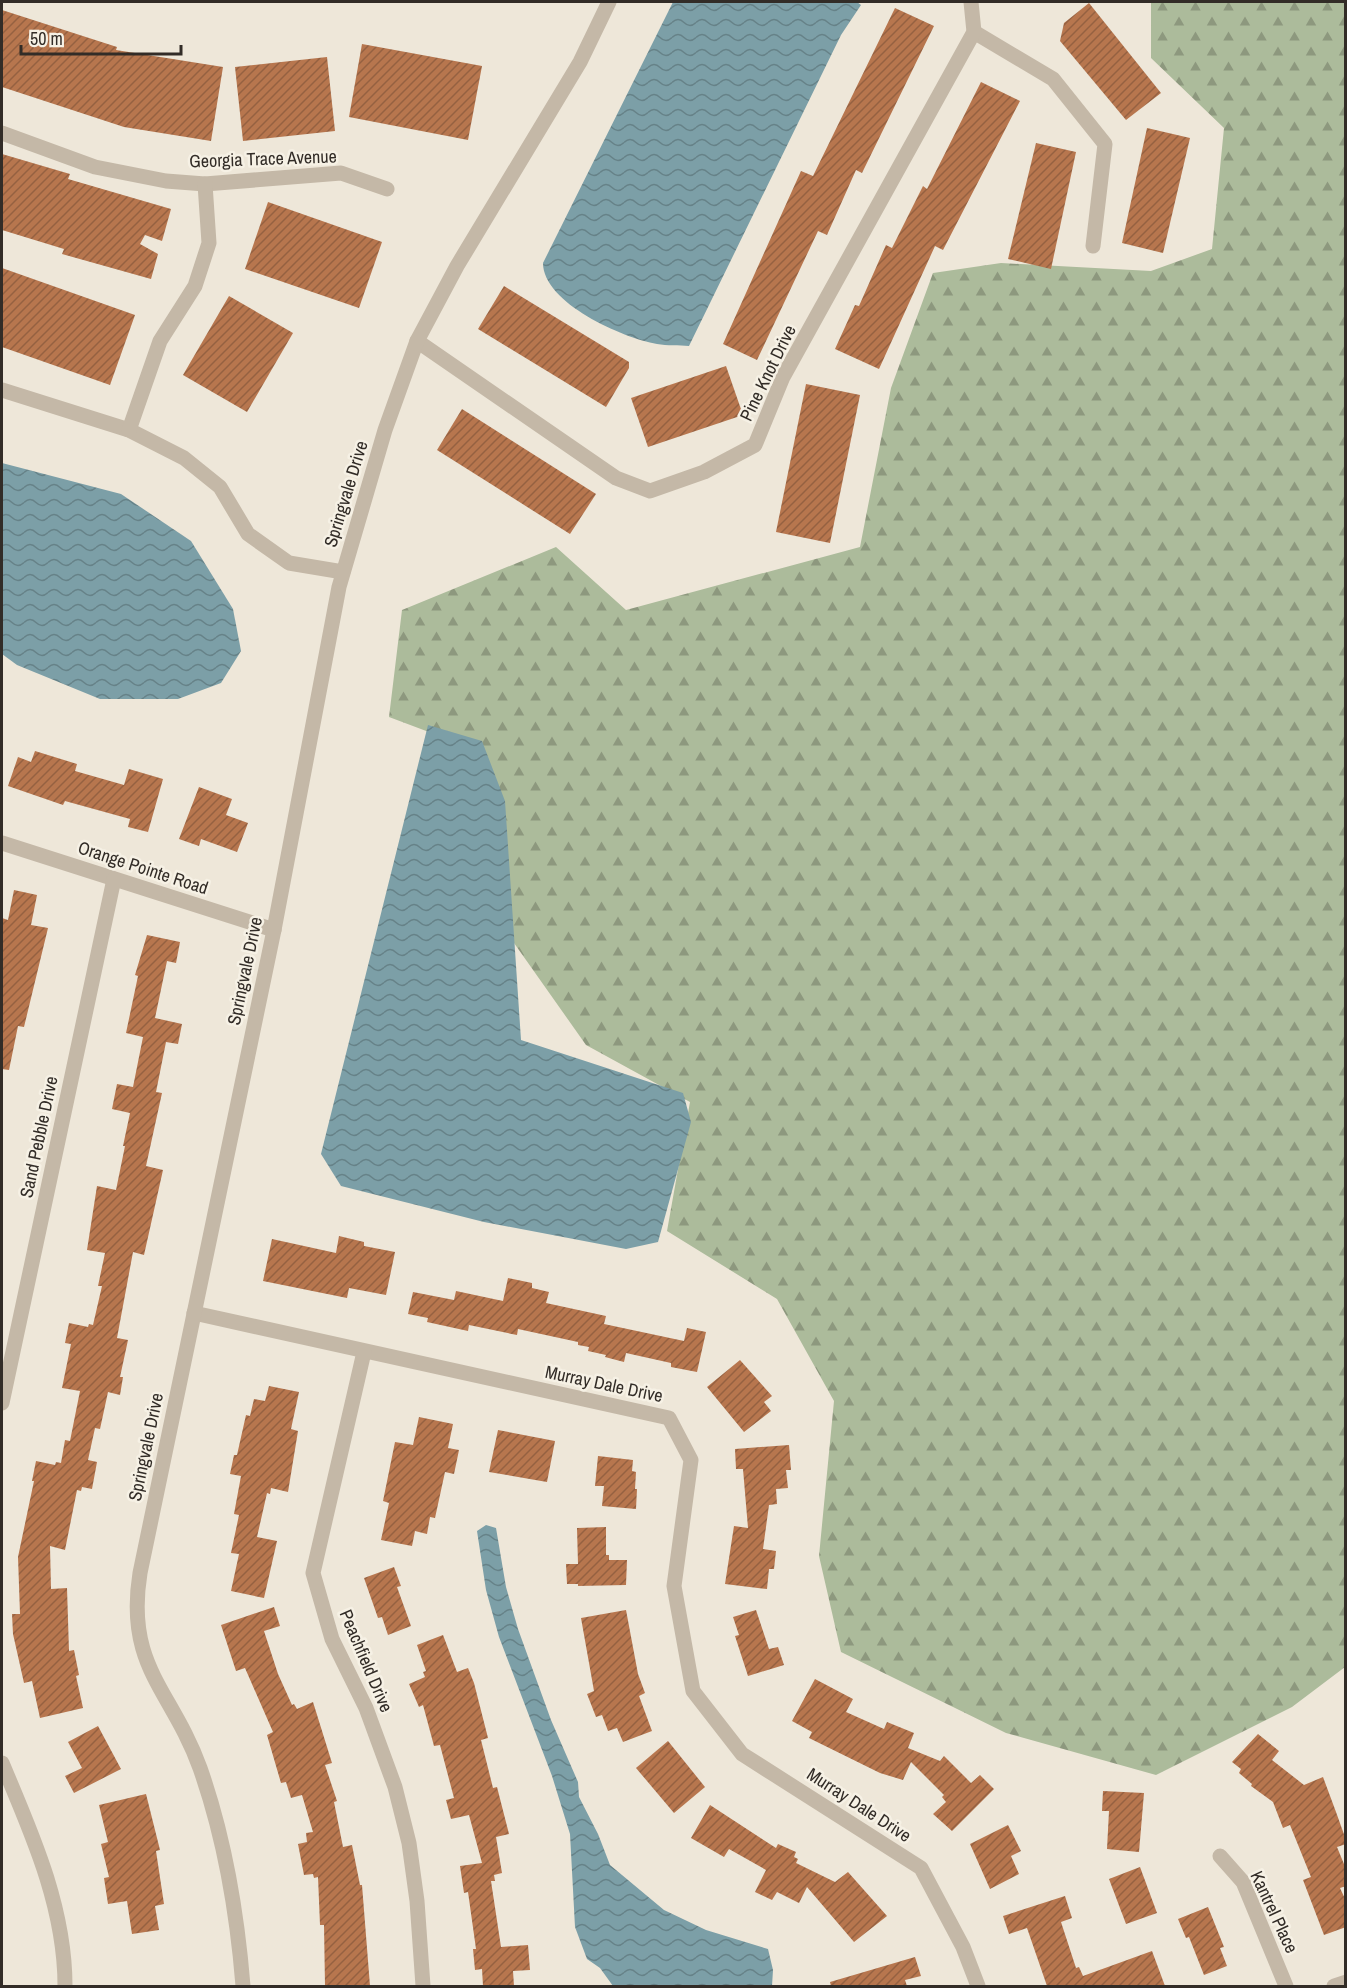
<svg xmlns="http://www.w3.org/2000/svg" width="1347" height="1988" font-family="'Archivo Narrow',sans-serif">
	<style>
		.forest { fill: url(#forest-firs) }
		.water { fill: url(#water-waves) }
		.building { fill: url(#building-hatch) }
		.lines { fill: none; stroke-linecap: round; stroke-linejoin: round }
		.minor { stroke: #c4b8a7; stroke-width: 15 }
		.labels { text-anchor: middle; stroke-width: 5; stroke-linejoin: round; paint-order: stroke }
		.street-label { font-size: 18px; fill: #322c27; stroke: #f6f1e5 }
	</style>
	<defs>
		<pattern id="forest-firs" width="22" height="20" patternUnits="userSpaceOnUse" patternTransform="scale(1.5)"><rect width="22" height="20" fill="#acbb9b"/><path d="M5 1l3.5 6h-7zM16 11l3.5 6h-7z" fill="#8d987e"/></pattern>
		<pattern id="water-waves" width="16" height="10" patternUnits="userSpaceOnUse" patternTransform="scale(1.5)"><rect width="16" height="10" fill="#7c9fa7"/><path d="M0 5q4-4 8 0t8 0" fill="none" stroke="#668288"/></pattern>
		<pattern id="building-hatch" width="6" height="6" patternUnits="userSpaceOnUse" patternTransform="scale(1.5)"><rect width="6" height="6" fill="#b7764e"/><path d="M-1 1l2-2M0 6l6-6M5 7l2-2" fill="none" stroke="#956141"/></pattern>
	</defs>
	<rect width="100%" height="100%" fill="#eee7d9"/>
	<polygon class="forest" points="1151,2 1345,2 1345,1667 1292,1707 1156,1775 1006,1733 841,1652 819,1556 834,1401 777,1299 667,1231 690,1102 586,1045 514,943 482,752 389,717 402,610 556,547 626,610 860,547 891,388 933,273 1001,263 1151,271 1212,249 1224,128 1151,58"/>
	<g class="water">
		<path d="M 673,2 L 857,2 L 861,5 L 841,35 L 689,346 C 679,345 667,346 657,344 C 623,338 543,303 543,263 Z"/>
		<polygon points="2,463 121,494 191,541 233,609 241,651 221,683 178,699 100,699 17,665 2,654"/>
		<polygon points="428,725 482,741 505,801 521,1040 683,1093 691,1122 658,1242 626,1249 484,1222 341,1186 321,1154"/>
		<polygon points="486,1525 496,1528 506,1587 518,1629 551,1720 578,1782 579,1797 598,1834 610,1865 664,1910 706,1930 768,1949 773,1970 772,1986 613,1986 600,1968 587,1959 575,1927 570,1834 552,1776 499,1637 486,1590 477,1531"/>
	</g>
	<g class="building">
		<polygon points="1089,3 1161,93 1126,120 1060,41 1064,23"/>
		<polygon points="895,8 934,26 862,173 856,170 827,235 818,231 757,360 723,344 801,171 813,176"/>
		<polygon points="2,10 117,47 116,50 223,67 211,141 124,127 2,87"/>
		<polygon points="362,44 482,66 468,140 349,117"/>
		<polygon points="327,57 335,131 243,141 235,67"/>
		<polygon points="981,82 1020,101 943,250 935,246 879,369 835,349 855,305 859,306 886,245 892,248 923,186 927,189"/>
		<polygon points="1147,128 1190,138 1163,253 1122,243"/>
		<polygon points="1036,143 1076,152 1051,269 1008,259"/>
		<polygon points="2,154 70,174 68,179 171,209 162,241 145,235 140,244 158,254 151,279 62,254 64,249 2,230"/>
		<polygon points="268,202 382,242 359,308 245,269"/>
		<polygon points="2,268 135,315 110,385 2,347"/>
		<polygon points="504,286 629,362 629,368 606,407 478,329"/>
		<polygon points="229,296 293,333 247,412 183,375"/>
		<polygon points="726,366 743,415 648,447 631,398"/>
		<polygon points="806,384 860,395 830,543 776,532"/>
		<polygon points="462,409 596,494 570,534 437,450"/>
		<polygon points="35,751 77,764 75,771 124,785 129,769 163,779 148,832 128,827 130,819 65,801 63,805 8,786 18,757 31,762"/>
		<polygon points="199,787 232,799 226,815 248,823 237,852 201,839 199,846 179,839"/>
		<polygon points="14,890 37,895 31,925 48,928 24,1027 18,1026 9,1070 2,1069 2,918 8,920"/>
		<polygon points="147,935 180,942 176,963 167,961 155,1018 182,1024 178,1044 166,1042 156,1092 162,1093 146,1166 163,1170 144,1255 133,1252 117,1338 128,1340 120,1377 123,1377 120,1395 108,1392 100,1429 95,1428 88,1460 97,1462 92,1489 82,1487 81,1491 77,1490 65,1550 50,1546 51,1589 67,1588 69,1651 74,1650 79,1675 76,1676 83,1708 40,1718 32,1681 24,1683 13,1634 12,1614 20,1614 18,1557 34,1481 32,1481 36,1461 55,1465 56,1462 61,1463 65,1440 70,1441 80,1391 62,1388 71,1344 65,1343 69,1323 88,1327 89,1324 93,1325 102,1286 98,1286 105,1253 87,1250 97,1186 116,1190 125,1146 123,1146 130,1113 112,1109 117,1084 133,1087 143,1037 126,1033 138,976 135,975"/>
		<polygon points="339,1236 364,1242 364,1246 395,1252 386,1295 349,1288 347,1298 263,1281 272,1239 336,1253"/>
		<polygon points="508,1278 532,1283 532,1288 549,1292 546,1303 606,1316 604,1324 684,1341 687,1328 706,1332 697,1372 671,1367 671,1363 626,1353 624,1362 605,1357 606,1355 588,1351 589,1347 578,1345 578,1342 518,1329 517,1335 469,1325 468,1331 427,1322 428,1318 408,1314 413,1292 454,1300 456,1291 503,1301"/>
		<polygon points="740,1360 772,1396 764,1402 771,1411 744,1432 707,1387"/>
		<polygon points="269,1386 299,1392 291,1429 298,1431 288,1492 271,1488 270,1494 267,1493 257,1537 277,1541 264,1598 231,1591 239,1554 231,1553 239,1515 234,1514 241,1476 230,1474 234,1455 237,1455 246,1415 250,1416 254,1399 265,1401"/>
		<polygon points="419,1417 453,1424 448,1448 459,1450 454,1474 445,1472 435,1518 430,1517 427,1534 415,1531 412,1546 381,1540 389,1503 383,1501 395,1442 413,1445"/>
		<polygon points="498,1430 555,1441 547,1482 489,1472"/>
		<polygon points="789,1445 791,1470 786,1470 788,1488 776,1489 777,1504 769,1505 763,1549 776,1551 774,1569 769,1569 767,1589 725,1584 734,1526 748,1528 743,1469 736,1469 735,1449"/>
		<polygon points="598,1456 633,1460 632,1471 636,1472 635,1489 637,1489 636,1509 602,1506 604,1486 595,1486"/>
		<polygon points="606,1527 606,1555 609,1555 609,1560 627,1560 626,1585 578,1586 578,1584 567,1584 566,1564 578,1564 577,1528"/>
		<polygon points="394,1567 401,1586 397,1587 411,1626 388,1635 382,1617 378,1618 364,1578"/>
		<polygon points="274,1607 280,1626 264,1631 278,1674 292,1705 294,1704 297,1709 313,1702 332,1763 325,1765 337,1801 334,1802 343,1847 352,1845 360,1885 362,1885 370,1986 325,1986 324,1925 320,1925 318,1877 314,1878 313,1874 304,1875 298,1844 307,1842 306,1833 313,1832 302,1795 291,1798 286,1782 281,1783 267,1735 273,1732 245,1668 236,1671 221,1625"/>
		<polygon points="626,1610 638,1674 645,1693 639,1696 652,1731 623,1742 617,1728 608,1731 602,1715 596,1717 587,1694 594,1691 581,1618"/>
		<polygon points="756,1610 769,1649 778,1647 784,1665 748,1676 735,1636 739,1635 733,1617"/>
		<polygon points="443,1635 457,1672 468,1668 474,1683 488,1738 481,1740 493,1788 497,1787 509,1834 496,1837 502,1873 494,1875 495,1881 491,1881 501,1947 528,1945 530,1970 513,1971 514,1986 483,1986 482,1969 475,1970 473,1949 476,1949 468,1892 464,1893 460,1866 482,1863 469,1815 451,1819 446,1800 454,1798 440,1745 434,1746 423,1705 419,1707 409,1684 425,1677 423,1672 426,1671 417,1645"/>
		<polygon points="815,1679 853,1699 846,1712 884,1729 887,1722 914,1733 908,1748 940,1761 944,1756 971,1783 980,1775 994,1789 952,1831 933,1814 946,1802 942,1797 944,1795 911,1762 903,1780 880,1773 809,1738 812,1732 792,1721"/>
		<polygon points="98,1726 121,1769 74,1793 65,1776 82,1768 68,1742"/>
		<polygon points="1258,1734 1279,1751 1272,1760 1304,1785 1323,1777 1336,1812 1346,1840 1346,1844 1337,1847 1346,1869 1346,1886 1340,1888 1346,1901 1346,1927 1324,1935 1303,1880 1311,1877 1290,1825 1283,1828 1273,1802 1251,1786 1252,1784 1239,1773 1241,1769 1232,1762"/>
		<polygon points="668,1741 705,1787 674,1813 636,1768"/>
		<polygon points="1103,1791 1144,1793 1139,1852 1107,1849 1109,1811 1102,1811"/>
		<polygon points="146,1794 160,1850 156,1851 164,1904 155,1906 159,1930 132,1934 127,1901 108,1904 104,1878 109,1877 101,1844 108,1842 99,1805"/>
		<polygon points="710,1805 776,1848 778,1844 796,1852 794,1857 798,1859 796,1863 835,1882 848,1872 887,1916 854,1942 807,1887 799,1903 777,1892 772,1900 755,1892 766,1870 729,1849 724,1857 691,1838"/>
		<polygon points="1008,1825 1021,1851 1011,1856 1019,1874 990,1889 970,1844"/>
		<polygon points="1140,1867 1157,1913 1126,1924 1109,1879"/>
		<polygon points="1065,1896 1072,1918 1061,1922 1076,1968 1079,1967 1083,1976 1152,1951 1165,1986 1047,1986 1027,1928 1009,1934 1003,1916"/>
		<polygon points="1208,1907 1224,1947 1220,1948 1227,1966 1204,1975 1189,1937 1186,1938 1178,1919"/>
		<polygon points="915,1957 921,1976 905,1980 907,1986 831,1986 830,1982"/>
	</g>
	<g class="lines">
		<g class="minor">
			<polyline points="974,32 1053,79 1105,144 1093,246"/>
			<polyline points="2,133 95,167 166,181 205,184 341,173 387,189"/>
			<polyline points="417,341 616,478 650,491 704,472 755,445 783,377 974,32 971,2"/>
			<polyline points="2,390 129,430 184,458 220,487 248,534 289,563 343,572"/>
			<polyline points="129,430 160,341 195,286 209,243 205,184"/>
			<polyline points="2,843 274,930"/>
			<polyline points="194,1313 669,1418 691,1460 674,1586 693,1691 742,1754 921,1868 963,1947 978,1986"/>
			<polyline points="364,1352 313,1573 332,1639 366,1708 395,1787 409,1843 417,1901 423,1986"/>
			<polyline points="2,1403 114,879"/>
			<path d="M 2,1763 C 32,1834 65,1907 65,1986"/>
			<polyline points="1220,1856 1243,1882 1286,1986"/>
			<path d="M 243,1986 C 237,1911 225,1839 200,1768 C 172,1690 125,1667 140,1573 L 274,930 L 339,587 L 385,430 L 417,341 L 457,266 L 580,62 L 609,2"/>
			<polyline points="1334,1986 1346,1982"/>
		</g>
	</g>
	<g class="labels">
		<g class="street-label">
			<text transform="translate(263 159) rotate(-2)" y="6">Georgia Trace Avenue</text>
			<text transform="translate(768 373) rotate(-64)" y="6">Pine Knot Drive</text>
			<text transform="translate(346 494) rotate(-73)" y="6">Springvale Drive</text>
			<text transform="translate(143 868) rotate(18)" y="6">Orange Pointe Road</text>
			<text transform="translate(245 971) rotate(-78)" y="6">Springvale Drive</text>
			<text transform="translate(39 1137) rotate(-78)" y="6">Sand Pebble Drive</text>
			<text transform="translate(604 1384) rotate(12)" y="6">Murray Dale Drive</text>
			<text transform="translate(146 1447) rotate(-78)" y="6">Springvale Drive</text>
			<text transform="translate(366 1661) rotate(67)" y="6">Peachfield Drive</text>
			<text transform="translate(859 1805) rotate(33)" y="6">Murray Dale Drive</text>
			<text transform="translate(1274 1912) rotate(65)" y="6">Kantrel Place</text>
		</g>
	</g>
	<rect width="1347" height="1988" fill="none" stroke="#322c27" stroke-width="6"/>
	<path d="M21 45v9h160v-9" fill="none" stroke="#322c27" stroke-width="3"/>
	<text x="30" y="45" font-size="18" fill="#322c27" stroke="#f6f1e5" stroke-width="4.5" paint-order="stroke">50 m</text>
</svg>
